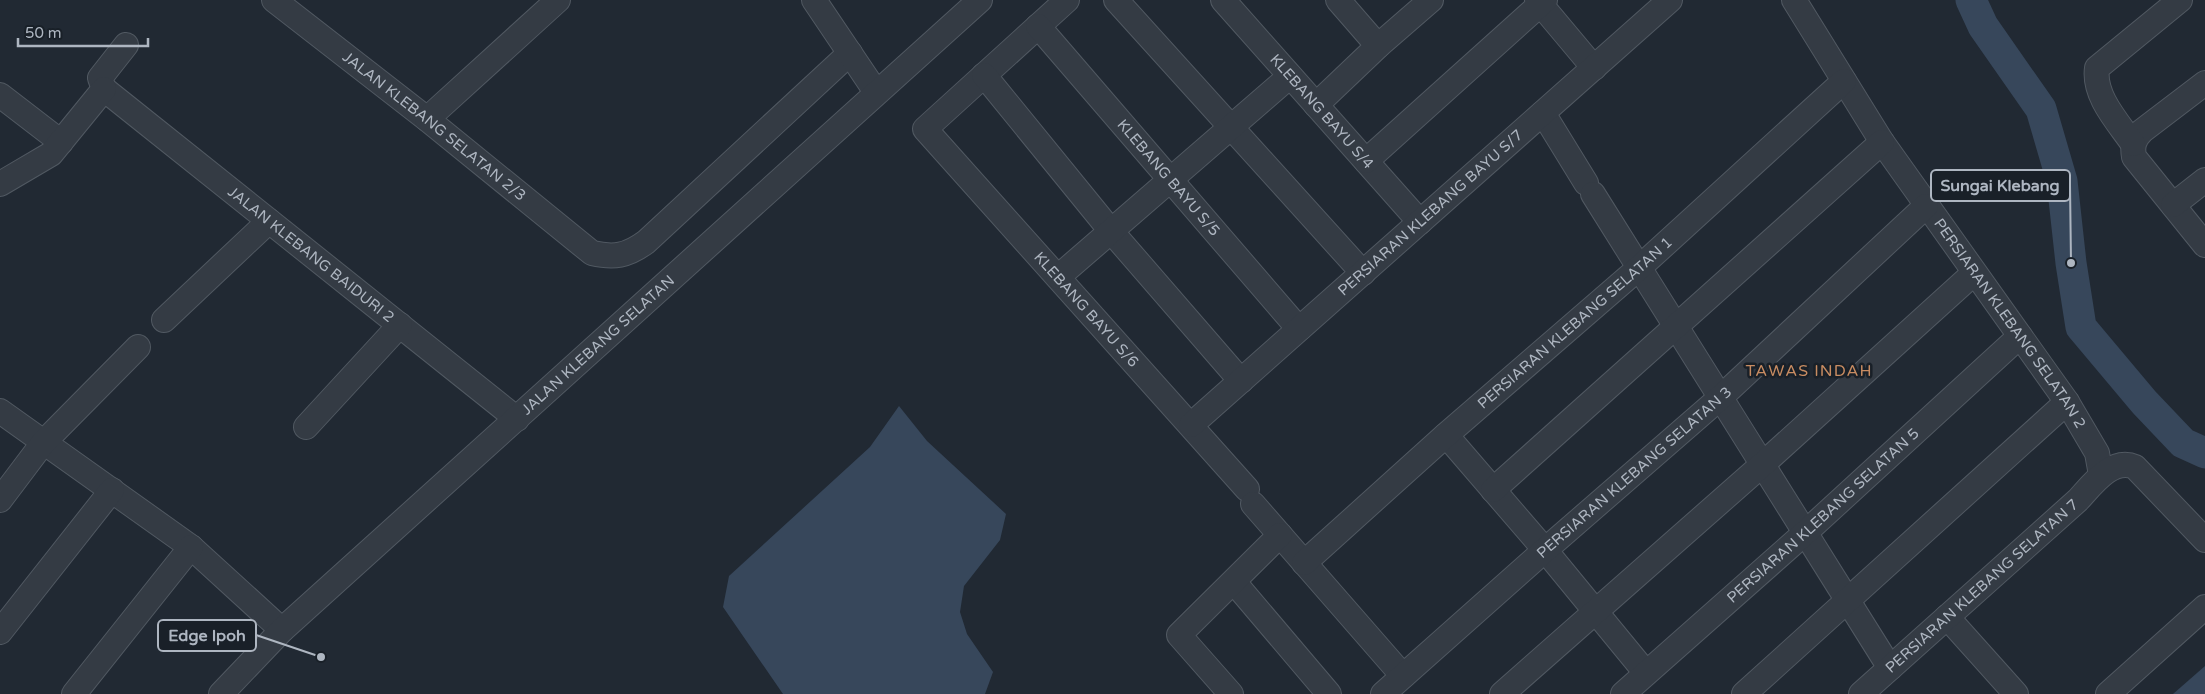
<svg xmlns="http://www.w3.org/2000/svg" width="2205" height="694" font-family="'Varela Round',sans-serif">
	<style>
		.water { fill: #37475b }
		.lines { fill: none; stroke-linecap: round; stroke-linejoin: round }
		.river { stroke: #37475b; stroke-width: 31 }
		.minor-casing { stroke: #515962; stroke-width: 26 }
		.minor { stroke: #343b44; stroke-width: 24 }
		.labels { text-anchor: middle; stroke-width: 5; stroke-linejoin: round; paint-order: stroke }
		.street-label { font-size: 15px; fill: #aeb6c1; stroke: #192028 }
		.neighbourhood-label { font-size: 16px; letter-spacing: 1px; fill: #c88c62; stroke: #192028 }
		.leader { fill: none; stroke: #aeb6c1; stroke-width: 2 }
		.callout-dot { fill: #aeb6c1; stroke: #192028; stroke-width: 2 }
		.callout { fill: #192028; stroke: #aeb6c1; stroke-width: 2 }
		.callout-label { font-size: 16px; text-anchor: middle; font-weight: bold; fill: #aeb6c1 }
	</style>
	<rect width="100%" height="100%" fill="#212933"/>
	<g class="water">
		<polygon points="899,406 927,441 1006,514 1000,540 964,586 960,612 967,634 993,672 985,694 783,694 723,607 729,576 870,447"/>
		<polygon points="2205,666 2205,694 2173,694"/>
	</g>
	<g class="lines">
		<polyline class="river" points="1971,0 1983,26 2041,109 2062,181 2071,263 2081,327 2144,402 2183,443 2205,453"/>
		<defs>
			<g id="minor">
				<path id="s1" d="M 274,0 L 427,119 L 592,253 C 614,258 627,256 646,242 L 850,53"/>
				<polyline points="814,0 876,92"/>
				<path id="s2" d="M 1067,0 L 925,129 L 1247,489"/>
				<polyline points="1116,0 1363,273"/>
				<path id="s3" d="M 1223,0 L 1420,222"/>
				<polyline points="1338,0 1378,46"/>
				<polyline points="1537,0 1594,68"/>
				<path id="s4" d="M 1794,0 L 1882,142 L 2067,402 L 2097,453 L 2101,475"/>
				<path id="s5" d="M 1038,26 L 1299,329"/>
				<polyline points="984,75 1111,231 1241,381"/>
				<path d="M 2205,83 L 2142,131 C 2134,139 2132,146 2134,157 L 2205,245"/>
				<path id="s6" d="M 104,89 L 517,419"/>
				<polyline points="104,89 100,78 126,45"/>
				<polyline points="0,95 61,142"/>
				<polyline points="1316,105 1378,46 1431,0"/>
				<polyline points="1543,113 1586,183"/>
				<polyline points="427,119 558,0"/>
				<path d="M 2133,144 C 2118,122 2093,96 2097,68 L 2180,0"/>
				<polyline points="1366,161 1545,0"/>
				<polyline points="0,184 51,154 104,89"/>
				<polyline points="1593,194 1890,668"/>
				<polyline points="2173,205 2205,180"/>
				<polyline points="1058,277 1290,76"/>
				<polyline points="164,320 269,221"/>
				<polyline points="0,411 191,547 282,630"/>
				<path id="s7" d="M 1191,425 L 1670,0"/>
				<polyline points="306,427 400,325"/>
				<polyline points="1446,435 1545,550 1646,673"/>
				<polyline points="1493,490 1882,142"/>
				<polyline points="0,500 43,443 138,347"/>
				<polyline points="1253,504 1403,676"/>
				<path id="s8" d="M 1304,563 L 1446,435 L 1640,267 L 1844,81"/>
				<polyline points="1234,582 1329,694"/>
				<polyline points="1947,617 2016,694"/>
				<polyline points="0,632 112,490"/>
				<polyline points="74,694 191,547"/>
				<path id="s9" d="M 221,694 L 282,630 L 980,0"/>
				<polyline points="1231,694 1179,635 1280,535"/>
				<path id="s10" d="M 1383,694 L 1545,550 L 1721,397 L 1926,206"/>
				<polyline points="1502,694 1763,464 1974,273"/>
				<path id="s11" d="M 1623,694 L 1806,532 L 2020,336"/>
				<polyline points="1744,694 2067,402"/>
				<path id="s12" d="M 1861,694 L 2078,500 C 2092,485 2112,457 2135,467 L 2205,540"/>
				<polyline points="2108,694 2205,607"/>
			</g>
		</defs>
		<use href="#minor" class="minor-casing"/>
		<use href="#minor" class="minor"/>
	</g>
	<g class="labels">
		<g class="street-label">
			<text dy="5" stroke="none"><textPath href="#s3" startOffset="149">KLEBANG BAYU S/4</textPath></text>
			<text dy="5" stroke="none"><textPath href="#s1" startOffset="204">JALAN KLEBANG SELATAN 2/3</textPath></text>
			<text dy="5" stroke="none"><textPath href="#s5" startOffset="200">KLEBANG BAYU S/5</textPath></text>
			<text dy="5" stroke="none"><textPath href="#s7" startOffset="320">PERSIARAN KLEBANG BAYU S/7</textPath></text>
			<text dy="5" stroke="none"><textPath href="#s6" startOffset="265">JALAN KLEBANG BAIDURI 2</textPath></text>
			<text dy="5" stroke="none"><textPath href="#s2" startOffset="434">KLEBANG BAYU S/6</textPath></text>
			<text dy="5" stroke="none"><textPath href="#s8" startOffset="362">PERSIARAN KLEBANG SELATAN 1</textPath></text>
			<text dy="5" stroke="none"><textPath href="#s4" startOffset="389">PERSIARAN KLEBANG SELATAN 2</textPath></text>
			<text dy="5" stroke="none"><textPath href="#s9" startOffset="514">JALAN KLEBANG SELATAN</textPath></text>
			<text dy="5" stroke="none"><textPath href="#s10" startOffset="335">PERSIARAN KLEBANG SELATAN 3</textPath></text>
			<text dy="5" stroke="none"><textPath href="#s11" startOffset="268">PERSIARAN KLEBANG SELATAN 5</textPath></text>
			<text dy="5" stroke="none"><textPath href="#s12" startOffset="162">PERSIARAN KLEBANG SELATAN 7</textPath></text>
		</g>
		<g class="neighbourhood-label">
			<text x="1809" y="376">TAWAS INDAH</text>
		</g>
	</g>
	<path class="leader" d="M2071 263L2070 185M321 657L256 635"/>
	<g class="callout-dot">
		<circle cx="2071" cy="263" r="5"/>
		<circle cx="321" cy="657" r="5"/>
	</g>
	<g class="callout">
		<rect x="1931" y="170" width="139" height="31" rx="5"/>
		<rect x="158" y="620" width="98" height="31" rx="5"/>
	</g>
	<g class="callout-label">
		<text x="2000" y="191">Sungai Klebang</text>
		<text x="207" y="641">Edge Ipoh</text>
	</g>
	<path d="M18 38v8h130v-8" fill="none" stroke="#aeb6c1" stroke-width="2.5"/>
	<text x="25" y="38" font-size="15" fill="#aeb6c1" stroke="#192028" stroke-width="4" paint-order="stroke">50 m</text>
</svg>
